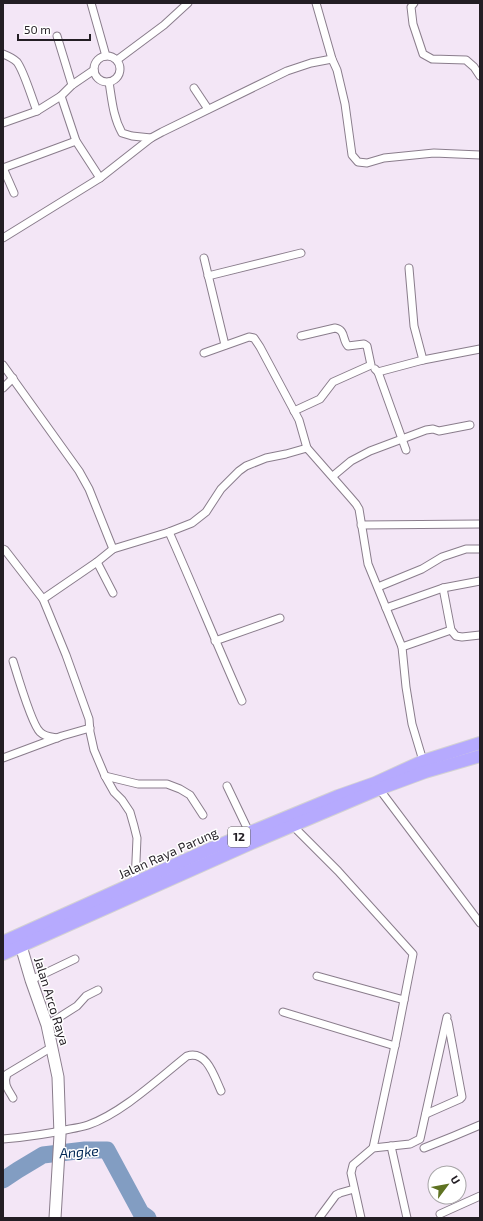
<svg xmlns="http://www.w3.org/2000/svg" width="483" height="1221" font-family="'Exo 2',sans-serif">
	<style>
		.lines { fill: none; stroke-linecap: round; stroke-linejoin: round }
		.river { stroke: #829dc2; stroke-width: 17 }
		.minor-casing { stroke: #8a7d8c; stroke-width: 9 }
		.secondary-casing { stroke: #8a7d8c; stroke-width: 13 }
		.trunk-casing { stroke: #d3d2d3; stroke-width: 14 }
		.minor { stroke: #fff; stroke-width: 7 }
		.secondary { stroke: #fff; stroke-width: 11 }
		.trunk { stroke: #b6aafe; stroke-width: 12 }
		.labels { text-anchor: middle; stroke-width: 3; stroke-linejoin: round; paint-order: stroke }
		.shield { fill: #fff; stroke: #656266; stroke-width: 1 }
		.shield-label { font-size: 12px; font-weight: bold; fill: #231e24 }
		.street-label { font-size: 13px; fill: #231e24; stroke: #fff }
		.water-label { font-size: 14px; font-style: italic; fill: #022856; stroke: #fff }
	</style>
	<rect width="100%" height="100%" fill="#f3e6f6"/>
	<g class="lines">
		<polyline class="river" points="3,1180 18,1170 43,1155 85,1150 107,1150 141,1213 148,1218"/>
		<defs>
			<g id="minor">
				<polyline points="91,3 106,56"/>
				<polyline points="316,3 332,59 337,70 345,104 352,155 358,162 367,163 384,158 434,153 480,155"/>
				<polyline points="414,3 411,7 413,24 423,54 432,59 466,60 474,67 480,76"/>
				<polyline points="57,36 72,85"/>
				<path d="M 3,54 C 8,56 13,58 17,62 C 24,71 32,99 37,111"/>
				<circle cx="107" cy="69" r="13"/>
				<polyline points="117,60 164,25 188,3"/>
				<path d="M 109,82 C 112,100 113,117 122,133 L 132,136 L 151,138"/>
				<polyline points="194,88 208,109"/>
				<polyline points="61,96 76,141 100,178"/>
				<polyline points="3,123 37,111 61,96 72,85 94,70"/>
				<polyline points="3,168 76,141"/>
				<polyline points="3,168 14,193"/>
				<polyline points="3,238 100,178 151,138 162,132 287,71 311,63 332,59"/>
				<polyline points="204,258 225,345"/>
				<polyline points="409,268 414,326 423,360"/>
				<polyline points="208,276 301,253"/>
				<polyline points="204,353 249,337 254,338 260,347 299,420 307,448"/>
				<polyline points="3,365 79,471 89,489 113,549"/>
				<polyline points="375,369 378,372 406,450"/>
				<polyline points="378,372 423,360 480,349"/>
				<polyline points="3,388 13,378"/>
				<path d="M 294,411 L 320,399 L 333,382 L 371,365 L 367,346 L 364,344 L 348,346 C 342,340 346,330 335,328 L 301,336"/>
				<polyline points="333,476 351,461 370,451 426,430 433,429 439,431 470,425"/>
				<polyline points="361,525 480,524"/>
				<path d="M 169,532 C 194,588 217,645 242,701"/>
				<polyline points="3,549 5,550 43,599 66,655 89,719 90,732 94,750 105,776 114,792 122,800 130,812 134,826 137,838 135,883"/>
				<polyline points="97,562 113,593"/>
				<polyline points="378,587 422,569 442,557 466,549 480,549"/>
				<polyline points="443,588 451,630 456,636 462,637 480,635"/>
				<polyline points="43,599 97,562 113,549 169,532 192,523 206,512 221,489 239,471 246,466 266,458 286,454 307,448 350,497 356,504 359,509 368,564 402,647 406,687 412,724 424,764"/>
				<polyline points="386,608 443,588 480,581"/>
				<polyline points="215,641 280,618"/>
				<polyline points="402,647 451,630"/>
				<path d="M 13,661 C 17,674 32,725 40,732 C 45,737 51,737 57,738"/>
				<polyline points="3,758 62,736 90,728"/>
				<polyline points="105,776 138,784 167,784 180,789 190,795 203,815"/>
				<polyline points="227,786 249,832"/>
				<polyline points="377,786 480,923"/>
				<polyline points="293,826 338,871 413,954 397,1036 373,1148"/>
				<polyline points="317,976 404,1000"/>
				<polyline points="31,980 75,959"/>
				<polyline points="283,1012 395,1046"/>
				<polyline points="47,1025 77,1006 86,996 98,990"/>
				<path d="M 13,1098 C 8,1089 3,1084 7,1074 L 52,1047"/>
				<polyline points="426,1114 460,1099 462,1097 448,1022"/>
				<path d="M 3,1139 C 26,1137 48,1134 70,1129 C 76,1128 82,1127 88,1125 C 122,1113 158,1079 187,1056 C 207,1050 214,1076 221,1091"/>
				<polyline points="391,1146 407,1218"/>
				<polyline points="424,1148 454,1136 480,1125"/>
				<polyline points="440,1214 480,1196"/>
				<polyline points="319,1218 336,1195 340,1193 354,1189"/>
				<polyline points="361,1218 351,1173 353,1165 373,1148 410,1144 420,1139 447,1017"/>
			</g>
			<polyline id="secondary" points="21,946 31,980 47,1025 58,1077 60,1135 55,1218"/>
			<g id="trunk">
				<polyline points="3,942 212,848 338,796 375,783 423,761 480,743"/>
				<polyline points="3,954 254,842 379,789 425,772 480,756"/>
			</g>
		</defs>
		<use href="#minor" class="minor-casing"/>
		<use href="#secondary" class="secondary-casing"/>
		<use href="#trunk" class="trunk-casing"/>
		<use href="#minor" class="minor"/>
		<use href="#secondary" class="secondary"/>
		<use href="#trunk" class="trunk"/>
	</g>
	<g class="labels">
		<rect class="shield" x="228" y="827" width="22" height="20" rx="3"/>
		<g class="shield-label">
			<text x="239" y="841">12</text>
		</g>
		<g class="street-label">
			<text transform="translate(168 853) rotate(-24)" y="5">Jalan Raya Parung</text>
			<text transform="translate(52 1001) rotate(73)" y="5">Jalan Arco Raya</text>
		</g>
		<g class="water-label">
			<text transform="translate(79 1152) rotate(-4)" y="5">Angke</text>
		</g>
	</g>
	<rect width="483" height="1221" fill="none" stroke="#231e24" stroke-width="8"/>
	<g transform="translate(447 1185) rotate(58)"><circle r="19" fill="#ffffff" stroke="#a7a5a7"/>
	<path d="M0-3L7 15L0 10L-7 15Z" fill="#5e7221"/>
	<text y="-6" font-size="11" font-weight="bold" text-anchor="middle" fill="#231e24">U</text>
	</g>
	<path d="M18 34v6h72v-6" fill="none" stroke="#231e24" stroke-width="2"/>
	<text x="24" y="34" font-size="12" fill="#231e24" stroke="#ffffff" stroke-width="3" paint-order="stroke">50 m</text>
</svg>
